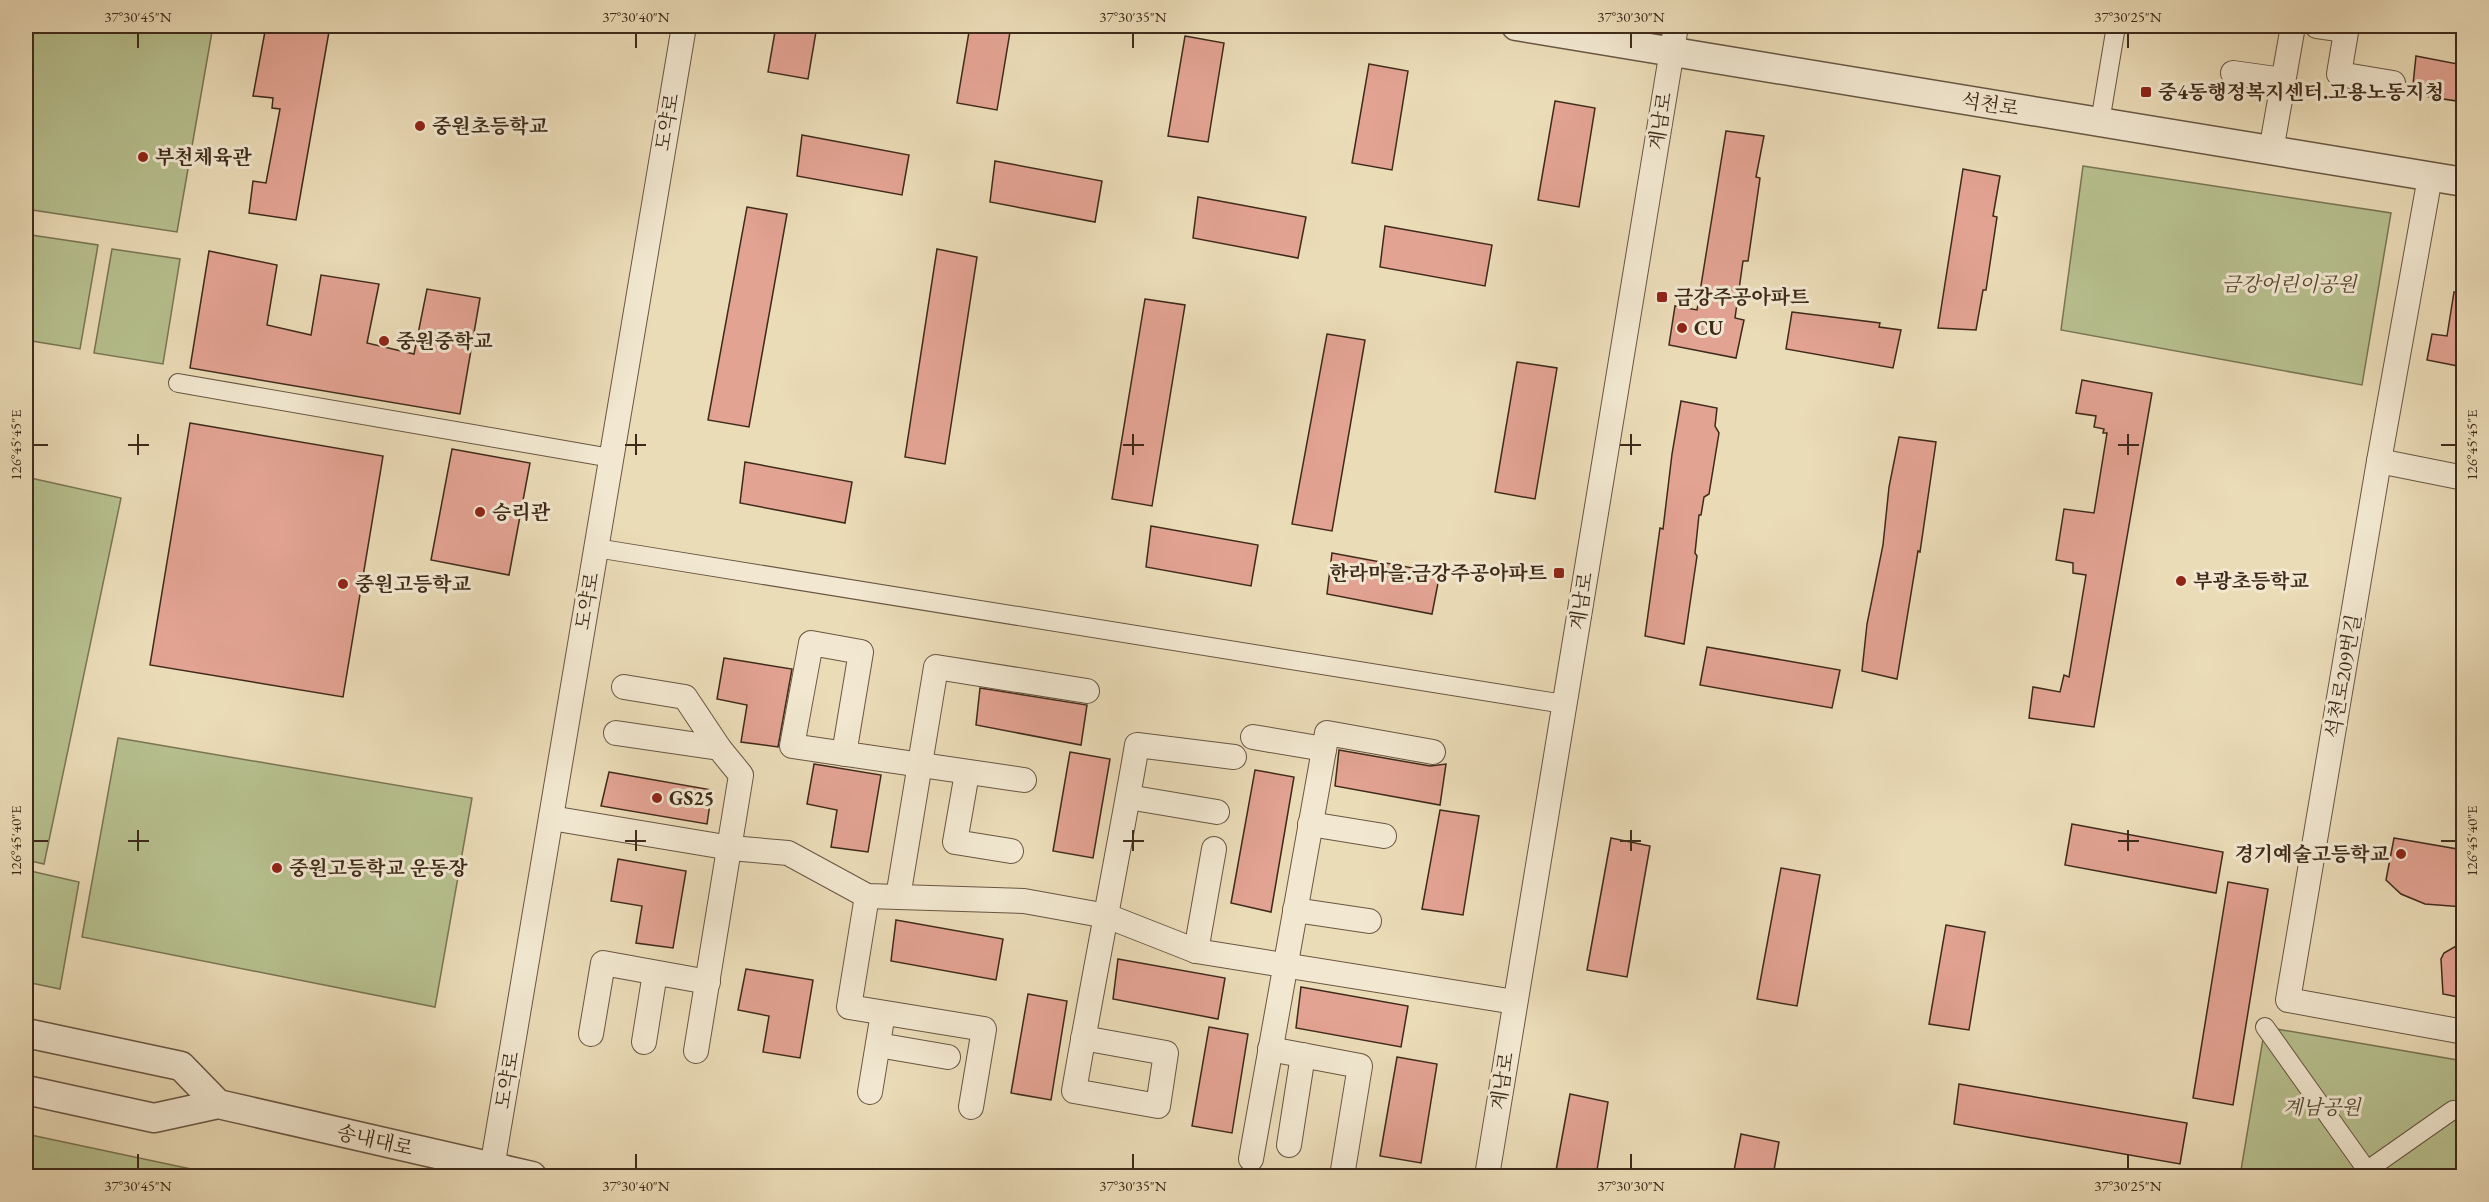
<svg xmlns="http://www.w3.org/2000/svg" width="2489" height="1202" font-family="'EB Garamond','Noto Serif KR',serif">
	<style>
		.green { fill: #b7c08f; stroke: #7a7554; stroke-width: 1.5 }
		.building { fill: #e3a393; stroke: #3e2a1a; stroke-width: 1.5 }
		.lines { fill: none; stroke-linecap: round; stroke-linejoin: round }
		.pedestrian-casing { stroke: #695642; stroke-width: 20 }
		.minor-casing { stroke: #695642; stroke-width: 26 }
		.tertiary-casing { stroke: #695642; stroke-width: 31 }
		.pedestrian { stroke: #f2e8d1; stroke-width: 18 }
		.minor { stroke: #f2e8d1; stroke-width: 24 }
		.tertiary { stroke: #f2e8d1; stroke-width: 28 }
		.ticks { fill: none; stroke: #3e2a1a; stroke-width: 2 }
		.poi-dot { fill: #8f2418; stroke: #f2e8d1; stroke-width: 2 }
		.labels { text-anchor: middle; stroke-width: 6; stroke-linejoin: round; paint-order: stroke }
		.poi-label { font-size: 20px; font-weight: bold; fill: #3e2a1a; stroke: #f2e8d1; text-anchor: start }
		.street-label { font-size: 20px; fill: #3e2a1a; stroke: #f2e8d1 }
		.park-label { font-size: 20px; font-style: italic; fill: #564831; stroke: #f2e8d1 }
		.neatline { fill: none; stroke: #3e2a1a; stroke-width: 2 }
		.ticks-label { font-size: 15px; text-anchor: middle; fill: #3e2a1a }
	</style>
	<rect width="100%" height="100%" fill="#ebdcb8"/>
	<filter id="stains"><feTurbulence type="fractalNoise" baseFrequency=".00333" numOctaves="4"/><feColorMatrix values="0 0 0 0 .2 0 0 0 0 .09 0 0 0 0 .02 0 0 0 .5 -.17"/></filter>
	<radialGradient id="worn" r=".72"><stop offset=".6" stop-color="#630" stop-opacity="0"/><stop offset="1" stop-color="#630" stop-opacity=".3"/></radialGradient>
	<g class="green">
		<polygon points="26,26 213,26 177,232 26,209"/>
		<polygon points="2083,166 2391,213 2362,385 2061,330"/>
		<polygon points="31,235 98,245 80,349 26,340 26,270"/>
		<polygon points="112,249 180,259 163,364 94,353"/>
		<polygon points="26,477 121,498 44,864 26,860"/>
		<polygon points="118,738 472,798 435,1007 82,937"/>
		<polygon points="26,870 79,882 60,989 26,982"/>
		<polygon points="2265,1027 2463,1061 2463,1176 2240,1176"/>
		<polygon points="26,1134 224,1176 26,1176"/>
	</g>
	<g class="building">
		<polygon points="266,26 330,26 296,220 249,213 253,181 266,183 280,109 272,108 273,98 253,96"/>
		<polygon points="776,26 817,26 808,79 768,72"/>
		<polygon points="970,26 1011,26 997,110 957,103"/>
		<polygon points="1185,36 1224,43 1208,142 1168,136"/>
		<polygon points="2416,56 2463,65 2463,102 2412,94"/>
		<polygon points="1369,64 1408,71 1392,170 1352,163"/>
		<polygon points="1555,101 1595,108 1579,207 1538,200"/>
		<polygon points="1726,131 1764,136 1756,177 1760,178 1748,261 1743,261 1735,318 1744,320 1736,358 1669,345 1675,306 1697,310"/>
		<polygon points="802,135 909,155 902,195 797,176"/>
		<polygon points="995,161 1102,181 1095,222 990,202"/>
		<polygon points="1963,169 2000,176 1993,216 1997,217 1986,290 1983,290 1976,330 1938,328"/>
		<polygon points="1198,197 1306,217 1298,258 1193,238"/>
		<polygon points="747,207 787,214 749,427 708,420"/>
		<polygon points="1385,226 1492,245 1485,286 1380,267"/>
		<polygon points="937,249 977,257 945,464 905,457"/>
		<polygon points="209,251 277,265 267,325 311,335 321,275 379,284 367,343 414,354 427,289 480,298 460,414 190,368"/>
		<polygon points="2454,292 2463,293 2463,367 2427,360 2432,334 2447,336"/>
		<polygon points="1145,299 1185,305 1152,506 1112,499"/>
		<polygon points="1792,312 1880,323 1879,327 1901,330 1893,368 1786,349"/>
		<polygon points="1327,334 1365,340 1332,531 1292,524"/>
		<polygon points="1517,362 1557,368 1535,499 1495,492"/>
		<polygon points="2082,380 2152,393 2094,727 2029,718 2033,687 2060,692 2064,675 2069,677 2086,575 2073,573 2073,563 2056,560 2064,509 2094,513 2107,433 2103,433 2104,429 2094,427 2096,416 2076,413"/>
		<polygon points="1681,401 1717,408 1715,426 1719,433 1709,494 1704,497 1701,515 1699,515 1695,553 1697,556 1684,644 1645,636 1660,528 1663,529 1672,454"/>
		<polygon points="190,423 383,456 343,697 150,665"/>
		<polygon points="1899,437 1936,442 1920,552 1918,551 1897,679 1862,671 1867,624 1883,545 1889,487"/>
		<polygon points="452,449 530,463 509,575 431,560"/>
		<polygon points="745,462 852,482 845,523 740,503"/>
		<polygon points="1151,526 1258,545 1251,586 1146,567"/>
		<polygon points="1332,553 1440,573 1432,614 1327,594"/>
		<polygon points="1707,647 1840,670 1832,708 1700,685"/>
		<polygon points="724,658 792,669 778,747 741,742 747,705 717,699"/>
		<polygon points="980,688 1087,705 1081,745 976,725"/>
		<polygon points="1339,750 1430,766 1446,764 1440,805 1335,786"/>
		<polygon points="1070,752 1110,759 1093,858 1053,851"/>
		<polygon points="814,764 881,775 868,852 831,847 837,810 807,804"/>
		<polygon points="1255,770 1294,777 1271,912 1231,903"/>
		<polygon points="609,772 712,790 707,824 601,806"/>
		<polygon points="1440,810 1479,816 1463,915 1422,909"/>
		<polygon points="2072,824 2223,852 2216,893 2065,865"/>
		<polygon points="1611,838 1650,846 1627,977 1587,970"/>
		<polygon points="2394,838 2463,850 2463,907 2425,904 2401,894 2386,880"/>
		<polygon points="618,859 686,871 673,948 636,943 642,906 611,901"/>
		<polygon points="1781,868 1820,875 1797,1006 1757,999"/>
		<polygon points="2228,882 2268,889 2233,1105 2193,1098"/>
		<polygon points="896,920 1003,939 996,980 891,961"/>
		<polygon points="1946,925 1985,932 1969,1030 1929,1024"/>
		<polygon points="2463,942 2463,998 2443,994 2441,959 2444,953"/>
		<polygon points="1118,959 1225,978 1218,1019 1113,999"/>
		<polygon points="746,969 813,980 800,1058 763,1052 769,1016 738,1010"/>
		<polygon points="1301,987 1408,1006 1401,1047 1296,1028"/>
		<polygon points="1028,994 1067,1001 1051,1100 1011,1093"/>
		<polygon points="1209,1027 1248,1034 1232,1133 1192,1126"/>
		<polygon points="1397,1057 1437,1064 1421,1163 1380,1156"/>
		<polygon points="1959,1084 2187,1123 2180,1164 1954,1124"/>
		<polygon points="1570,1094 1608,1102 1596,1176 1555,1176"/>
		<polygon points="1741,1134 1779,1142 1773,1176 1733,1176"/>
	</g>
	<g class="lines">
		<defs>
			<g id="pedestrian">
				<polyline points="2100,122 2116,26"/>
				<polyline points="178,383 611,458"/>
				<polyline points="596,548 1564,704"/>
				<polyline points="2265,1027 2371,1176"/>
				<polyline points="2359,1176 2453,1110 2464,1110"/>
			</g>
			<g id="minor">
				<polyline points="2317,26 2346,30"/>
				<polyline points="2347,26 2339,74 2393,83"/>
				<polyline points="2233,73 2283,80"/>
				<polyline points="2271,151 2293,26"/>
				<polyline points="2430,177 2379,461 2288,1000 2464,1032"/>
				<polyline points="2379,461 2464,478"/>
				<polyline points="624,687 685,697 719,748"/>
				<polyline points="616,733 719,748 741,775 696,1051"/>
				<polyline points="1253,737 1324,749"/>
				<polyline points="844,754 861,652 811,643 792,746 1024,780"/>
				<polyline points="967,773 955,842 1011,851"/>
				<polyline points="1128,797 1217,812"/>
				<polyline points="551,818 731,848 788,853 867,896 1024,901 1107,916 1196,951 1515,1002"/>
				<polyline points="1310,824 1384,836"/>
				<polyline points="867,896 849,1007 984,1029 971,1107"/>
				<polyline points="898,897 936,667 1087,691"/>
				<polyline points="1295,910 1369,921"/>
				<polyline points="1196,951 1214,849"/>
				<polyline points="591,1034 603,963 708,982"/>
				<path d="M 1083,1038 L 1166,1053 L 1158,1106 L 1074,1091 C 1094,975 1117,861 1137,745 L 1234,757"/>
				<polyline points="644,1042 655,973"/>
				<polyline points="878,1045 948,1057"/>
				<polyline points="1270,1049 1360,1066 1342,1176"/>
				<polyline points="870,1092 883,1013"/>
				<polyline points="1289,1145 1303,1055"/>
				<polyline points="1251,1159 1327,733 1433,752"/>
				<polyline points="492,1168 684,26"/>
				<polyline points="1487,1176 1676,26"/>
			</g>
			<g id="tertiary">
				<polyline points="1516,26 2464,182"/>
				<polyline points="26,1033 181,1066 218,1104"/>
				<polyline points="26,1090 154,1118 218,1104 532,1176"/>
			</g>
		</defs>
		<use href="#pedestrian" class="pedestrian-casing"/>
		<use href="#minor" class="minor-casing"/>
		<use href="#tertiary" class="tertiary-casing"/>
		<use href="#pedestrian" class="pedestrian"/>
		<use href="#minor" class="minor"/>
		<use href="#tertiary" class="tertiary"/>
	</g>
	<path class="ticks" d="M 138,33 L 138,48M 636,33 L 636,48M 1133,33 L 1133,48M 1631,33 L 1631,48M 2128,33 L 2128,48M 138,434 L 138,455M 636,434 L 636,455M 1133,434 L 1133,455M 1631,434 L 1631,455M 2128,434 L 2128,455M 33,445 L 48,445M 128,445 L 149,445M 625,445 L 646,445M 1123,445 L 1144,445M 1620,445 L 1641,445M 2118,445 L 2139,445M 2441,445 L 2456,445M 138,830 L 138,851M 636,830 L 636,851M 1133,830 L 1133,851M 1631,830 L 1631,851M 2128,830 L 2128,851M 33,841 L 48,841M 128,841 L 149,841M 625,841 L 646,841M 1123,841 L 1144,841M 1620,841 L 1641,841M 2118,841 L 2139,841M 2441,841 L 2456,841M 138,1154 L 138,1169M 636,1154 L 636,1169M 1133,1154 L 1133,1169M 1631,1154 L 1631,1169M 2128,1154 L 2128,1169"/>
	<g class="poi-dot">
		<rect x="2140" y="86" width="12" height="12" rx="3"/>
		<circle cx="420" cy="126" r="6"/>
		<circle cx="143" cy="157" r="6"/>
		<rect x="1656" y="291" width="12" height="12" rx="3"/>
		<circle cx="1682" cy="328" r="6"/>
		<circle cx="384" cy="341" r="6"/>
		<circle cx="480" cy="512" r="6"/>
		<rect x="1553" y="567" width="12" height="12" rx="3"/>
		<circle cx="2181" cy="581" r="6"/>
		<circle cx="343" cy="584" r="6"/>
		<circle cx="657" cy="798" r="6"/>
		<circle cx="2401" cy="854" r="6"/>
		<circle cx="277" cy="868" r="6"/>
	</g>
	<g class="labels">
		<g class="poi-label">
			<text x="2158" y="99">중4동행정복지센터.고용노동지청</text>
			<text x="432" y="133">중원초등학교</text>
			<text x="155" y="164">부천체육관</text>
			<text x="1674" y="304">금강주공아파트</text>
			<text x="1694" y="335">CU</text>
			<text x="396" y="348">중원중학교</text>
			<text x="492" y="519">승리관</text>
			<text x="1547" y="580" text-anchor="end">한라마을.금강주공아파트</text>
			<text x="2193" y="588">부광초등학교</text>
			<text x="355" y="591">중원고등학교</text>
			<text x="669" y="805">GS25</text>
			<text x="2389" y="861" text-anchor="end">경기예술고등학교</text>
			<text x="289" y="875">중원고등학교 운동장</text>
		</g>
		<g class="street-label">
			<text transform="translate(1990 104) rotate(9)" y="7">석천로</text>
			<text transform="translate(1660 121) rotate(-81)" y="7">계남로</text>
			<text transform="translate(667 122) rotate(-80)" y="7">도약로</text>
			<text transform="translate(587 601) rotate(-80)" y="7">도약로</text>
			<text transform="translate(1581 601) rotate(-81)" y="7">계남로</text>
			<text transform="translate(2343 676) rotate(-80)" y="7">석천로209번길</text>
			<text transform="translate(507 1080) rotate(-80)" y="7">도약로</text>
			<text transform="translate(1502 1081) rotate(-81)" y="7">계남로</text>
			<text transform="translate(375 1140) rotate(13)" y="7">송내대로</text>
		</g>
		<g class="park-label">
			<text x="2289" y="291">금강어린이공원</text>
			<text x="2322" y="1114">계남공원</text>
		</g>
	</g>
	<rect width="2489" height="1202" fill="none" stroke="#ebdcb8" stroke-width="66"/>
	<rect x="33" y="33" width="2423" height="1136" class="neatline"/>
	<g class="ticks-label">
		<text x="138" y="22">37°30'45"N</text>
		<text x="636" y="22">37°30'40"N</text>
		<text x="1133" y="22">37°30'35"N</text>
		<text x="1631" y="22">37°30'30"N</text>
		<text x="2128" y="22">37°30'25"N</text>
		<text transform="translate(2472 445) rotate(-90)" y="5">126°45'45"E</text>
		<text transform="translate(16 445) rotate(-90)" y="5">126°45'45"E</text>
		<text transform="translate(2472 841) rotate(-90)" y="5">126°45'40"E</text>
		<text transform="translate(16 841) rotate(-90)" y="5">126°45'40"E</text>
		<text x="138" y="1191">37°30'45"N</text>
		<text x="636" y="1191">37°30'40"N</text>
		<text x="1133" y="1191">37°30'35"N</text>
		<text x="1631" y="1191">37°30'30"N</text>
		<text x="2128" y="1191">37°30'25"N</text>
	</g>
	<rect width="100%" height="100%" filter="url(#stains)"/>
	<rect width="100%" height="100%" fill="url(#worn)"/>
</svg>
